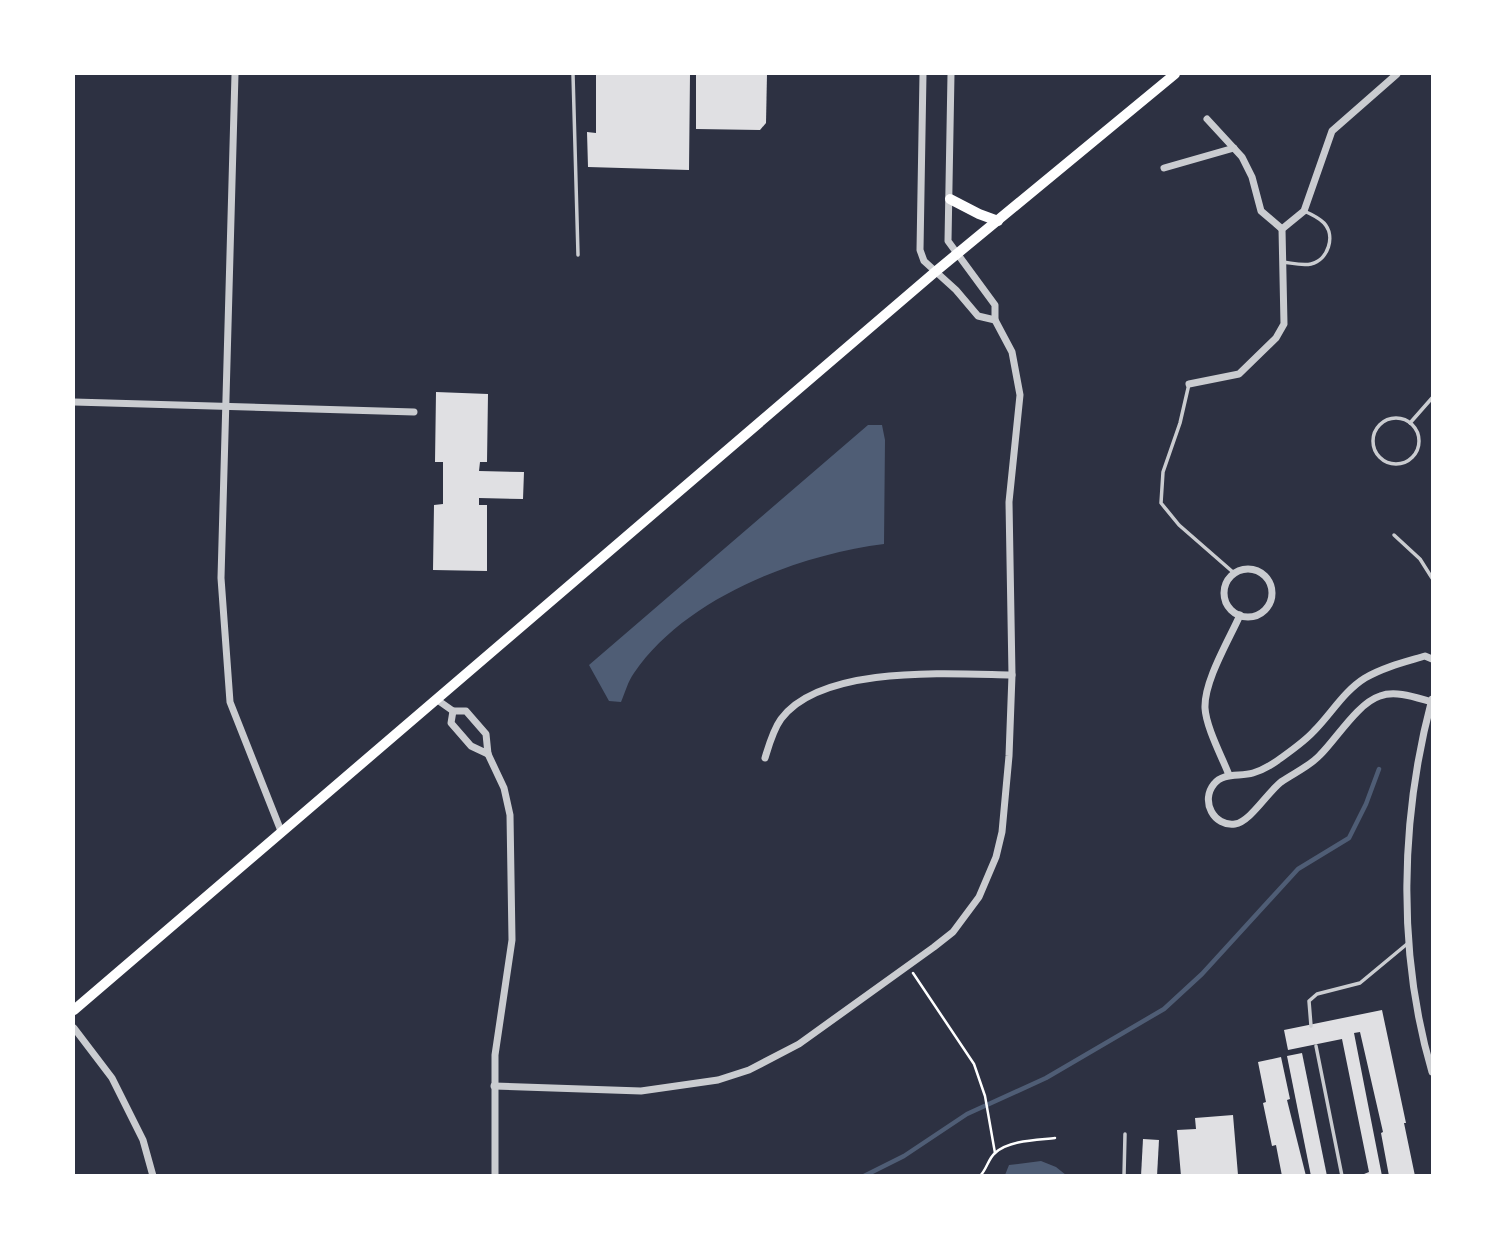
<svg xmlns="http://www.w3.org/2000/svg" width="1506" height="1249" font-family="Raleway,sans-serif">
	<style>
		.water { fill: #4f5d75 }
		.lines { fill: none; stroke-linecap: round; stroke-linejoin: round }
		.stream { stroke: #4f5d75; stroke-width: 4.5 }
		.building { fill: #e0e0e3 }
		.path { stroke: #fff; stroke-width: 2.5 }
		.service { stroke: #caccd0; stroke-width: 3.5 }
		.minor { stroke: #caccd0; stroke-width: 7 }
		.secondary { stroke: #fff; stroke-width: 10 }
	</style>
	<rect width="100%" height="100%" fill="#2d3142"/>
	<g class="water">
		<path d="M 868,425 L 882,425 L 885,440 L 884,544 C 797,555 685,598 634,673 C 628,681 625,693 621,702 L 609,701 L 589,665 Z"/>
		<polygon points="1041,1161 1056,1167 1066,1175 1005,1175 1009,1165"/>
	</g>
	<g class="lines">
		<polyline class="stream" points="864,1176 904,1156 967,1114 1046,1078 1164,1009 1202,974 1298,869 1349,838 1366,804 1379,769"/>
	</g>
	<g class="building">
		<polygon points="596,74 690,74 689,170 588,167 587,132 596,133"/>
		<polygon points="696,74 767,74 766,123 760,130 696,129"/>
		<polygon points="436,392 488,394 487,462 480,462 479,471 524,472 523,499 479,498 479,505 487,505 487,571 433,570 434,505 443,504 443,462 435,462"/>
		<polygon points="1382,1010 1406,1123 1404,1123 1415,1176 1389,1176 1381,1133 1383,1132 1360,1032 1354,1033 1382,1176 1359,1176 1369,1172 1342,1039 1288,1050 1284,1030"/>
		<polygon points="1302,1053 1327,1176 1311,1176 1287,1056"/>
		<polygon points="1281,1057 1290,1099 1287,1100 1306,1176 1282,1176 1276,1145 1272,1146 1263,1103 1266,1102 1258,1062"/>
		<polygon points="1233,1115 1238,1175 1181,1176 1177,1130 1196,1129 1195,1118"/>
		<polygon points="1143,1139 1159,1140 1157,1176 1141,1176"/>
	</g>
	<g class="lines">
		<g class="path">
			<polyline points="913,973 974,1064 985,1096 995,1153"/>
			<path d="M 980,1176 C 987,1169 988,1159 995,1153 C 1009,1140 1037,1140 1055,1138"/>
		</g>
		<g class="service">
			<polyline points="573,74 578,255"/>
			<path d="M 1283,262 C 1292,263 1302,266 1311,264 C 1328,260 1336,236 1324,223 C 1319,218 1311,214 1304,211"/>
			<polyline points="1189,384 1180,423 1163,472 1161,503 1179,525 1234,573"/>
			<circle cx="1396" cy="441" r="23"/>
			<polyline points="1410,423 1432,398"/>
			<polyline points="1394,535 1420,559 1432,578"/>
			<polyline points="1311,1026 1309,1001 1317,994 1360,983 1407,944"/>
			<polyline points="1316,1046 1342,1176"/>
			<polyline points="1124,1176 1125,1134"/>
		</g>
		<g class="minor">
			<polyline points="235,74 221,578 230,702 281,831"/>
			<polyline points="923,74 920,250 924,261 956,290 978,316 995,320"/>
			<polyline points="1207,119 1242,157 1252,177 1261,211 1282,229"/>
			<polyline points="1164,168 1234,148"/>
			<polyline points="1189,384 1239,374 1276,338 1284,324 1282,229 1304,211 1332,131 1397,74"/>
			<polyline points="74,402 414,412"/>
			<circle cx="1248" cy="593" r="24"/>
			<path d="M 1432,659 L 1425,656 C 1405,662 1384,667 1365,678 C 1344,691 1331,714 1314,731 C 1305,741 1292,750 1281,758 C 1273,764 1263,770 1253,773 C 1240,777 1223,772 1214,784 C 1200,801 1214,827 1235,824 C 1250,822 1267,793 1281,782 C 1294,773 1310,766 1320,755 C 1337,738 1358,703 1380,696 C 1396,690 1417,698 1432,702"/>
			<polyline points="436,699 453,711 466,711 486,734 488,754 504,788 510,815 512,940 495,1055 495,1176"/>
			<path d="M 1432,699 C 1400,819 1397,953 1432,1072"/>
			<polyline points="453,711 451,723 471,746 488,754"/>
			<path d="M 765,758 C 769,745 773,730 781,719 C 822,664 952,674 1012,675"/>
			<path d="M 1229,775 C 1222,757 1206,727 1205,708 C 1204,681 1229,640 1240,615"/>
			<polyline points="74,1028 112,1078 143,1140 153,1176"/>
			<polyline points="494,1086 641,1091 718,1080 749,1070 799,1044 934,947 953,932 979,897 996,857 1002,832 1009,756 1012,675 1009,502 1020,395 1012,352 995,320 995,305 948,241 951,74"/>
		</g>
		<g class="secondary">
			<polyline points="950,199 979,214 998,221"/>
			<polyline points="74,1010 935,272 1175,74"/>
		</g>
	</g>
	<rect width="1506" height="1249" fill="none" stroke="#ffffff" stroke-width="150"/>
</svg>
